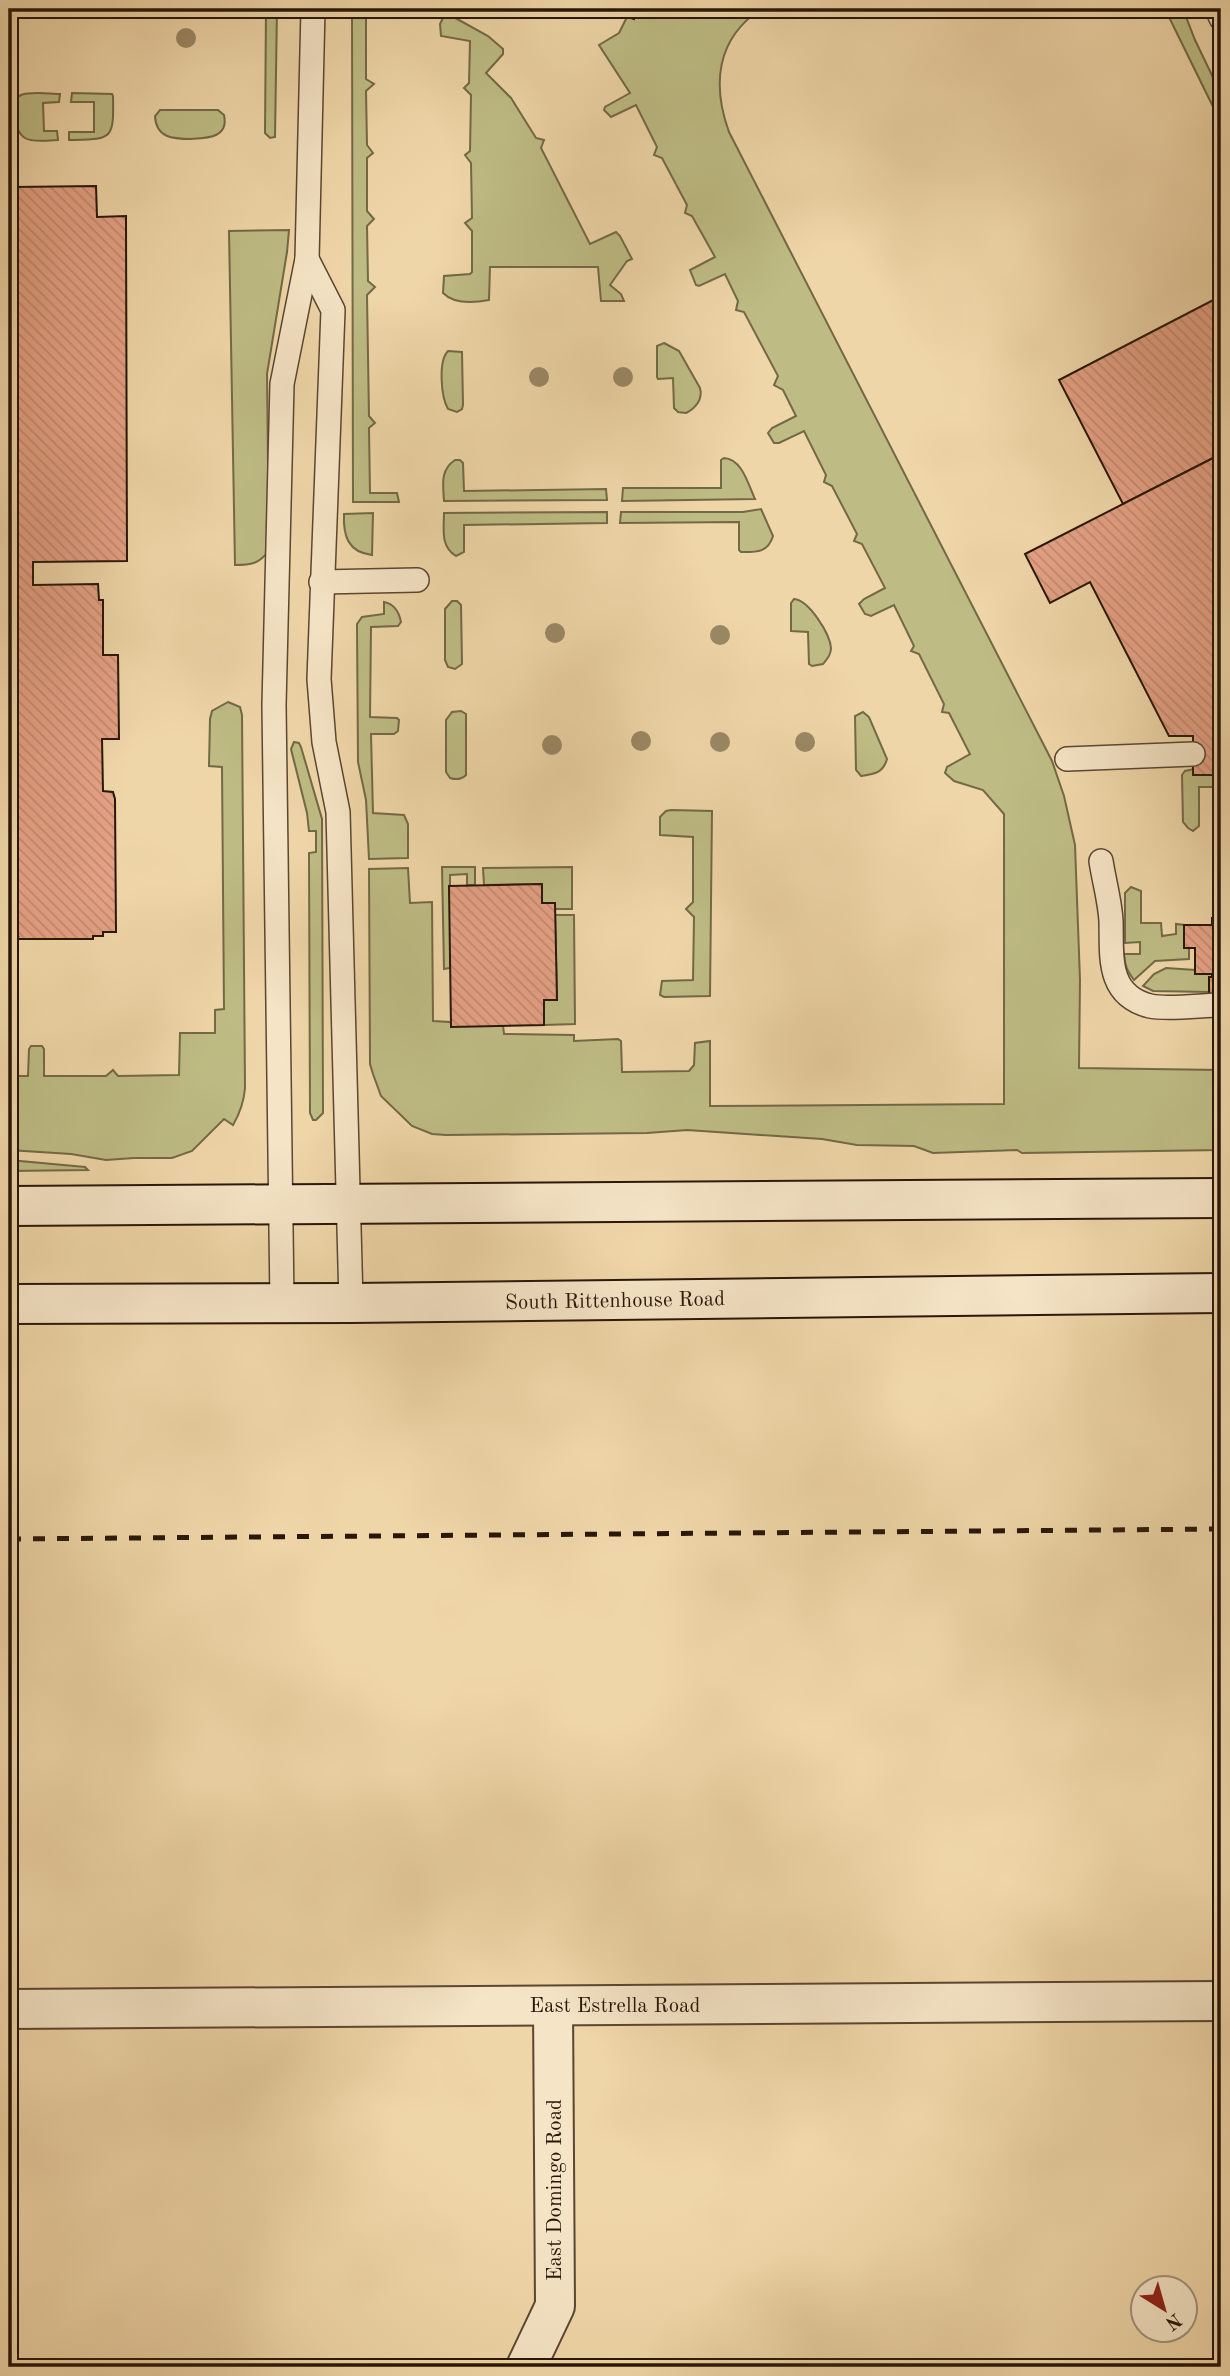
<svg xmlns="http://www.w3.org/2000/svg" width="1230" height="2376" font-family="'Old Standard TT',serif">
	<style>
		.green { fill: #bebc84; stroke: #736946; stroke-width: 2 }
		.building { fill: url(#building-back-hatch); stroke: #281609; stroke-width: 2 }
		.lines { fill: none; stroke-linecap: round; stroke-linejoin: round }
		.service-casing { stroke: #5a4631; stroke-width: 26 }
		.minor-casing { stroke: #5a4631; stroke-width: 42 }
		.secondary-casing { stroke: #281609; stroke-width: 42 }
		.service { stroke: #f5e4c6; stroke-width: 23 }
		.minor { stroke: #f5e4c6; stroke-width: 38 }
		.secondary { stroke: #f5e4c6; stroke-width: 38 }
		.rail { stroke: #281609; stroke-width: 5; stroke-dasharray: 12 12; stroke-linecap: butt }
		.tree { fill: #9a8865 }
		.labels { text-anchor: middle; stroke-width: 5; stroke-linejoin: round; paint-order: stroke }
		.street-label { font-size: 21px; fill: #281609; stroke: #f5e4c6 }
	</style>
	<defs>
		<pattern id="building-back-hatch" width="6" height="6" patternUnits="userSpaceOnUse" patternTransform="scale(1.75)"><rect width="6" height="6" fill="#e5a184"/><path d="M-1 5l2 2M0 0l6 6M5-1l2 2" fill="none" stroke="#c48a71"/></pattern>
	</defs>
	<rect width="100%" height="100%" fill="#efd6a8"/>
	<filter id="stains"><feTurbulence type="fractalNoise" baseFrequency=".00286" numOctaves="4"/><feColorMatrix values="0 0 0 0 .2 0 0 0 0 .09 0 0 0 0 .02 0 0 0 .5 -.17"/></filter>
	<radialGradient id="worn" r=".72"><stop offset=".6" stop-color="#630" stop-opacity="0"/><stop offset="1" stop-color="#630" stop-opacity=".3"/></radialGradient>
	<g class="green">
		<polygon points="266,9 277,9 275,137 270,138 265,133"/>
		<polygon points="352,9 396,9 394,16 366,17 366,79 374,84 366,91 367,145 373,153 367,158 367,211 374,219 367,226 368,281 375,287 367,295 369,416 375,423 369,428 370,493 397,493 399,502 353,502"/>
		<path d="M 639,9 L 761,9 C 716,39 712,85 729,132 L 1052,761 L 1064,796 L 1075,845 L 1080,980 L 1079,1068 L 1221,1070 L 1221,1150 L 1022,1153 L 1017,1150 L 933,1153 L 914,1146 L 857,1145 L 822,1139 L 687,1130 L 647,1133 L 446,1135 L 432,1134 L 412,1126 L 381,1096 L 373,1074 L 370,1064 L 369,869 L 408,868 L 410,903 L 432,902 L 433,1021 L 503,1025 L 504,1034 L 574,1035 L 574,1041 L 618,1039 L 621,1041 L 622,1072 L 689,1071 L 694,1065 L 695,1043 L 710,1041 L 710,1106 L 1004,1104 L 1004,814 L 983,790 L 954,781 L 945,773 L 947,767 L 970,754 L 949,713 L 942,712 L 944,704 L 919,654 L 911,651 L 914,646 L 894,605 L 871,616 L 865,614 L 859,604 L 864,599 L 885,588 L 862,544 L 854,541 L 857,534 L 832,486 L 824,482 L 826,475 L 804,431 L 779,443 L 774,443 L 768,433 L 772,428 L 796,416 L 783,390 L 774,385 L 778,376 L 744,312 L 736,310 L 738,301 L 725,274 L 699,286 L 696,285 L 690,270 L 715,257 L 692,216 L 685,213 L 687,205 L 662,158 L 654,155 L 657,147 L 636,105 L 611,117 L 604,110 L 605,107 L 630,93 L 599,45 L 619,33 L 627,17 L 634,19 Z"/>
		<polygon points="1165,9 1183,9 1195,40 1221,94 1221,123"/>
		<path d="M 450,15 L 488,36 L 503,49 L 503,54 L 486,73 L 511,98 L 536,138 L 544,140 L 541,148 L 590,244 L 616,232 L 620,236 L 632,259 L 627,261 L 610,285 L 621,294 L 624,301 L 601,301 L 598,267 L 490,267 L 489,300 C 474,303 455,305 443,293 L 444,276 L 470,274 L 472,272 L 472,231 L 465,223 L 472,218 L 471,163 L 465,155 L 470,151 L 471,95 L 464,88 L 469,83 L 470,41 L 441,36 L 440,24 L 444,16 Z"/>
		<path d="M 72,93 L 112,94 L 113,96 C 114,141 112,139 69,140 L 69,132 L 94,132 L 94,102 L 71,102 Z"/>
		<path d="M 60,94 L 59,102 L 43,103 L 44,131 L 57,131 L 58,140 C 49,140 33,143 25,138 C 14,131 6,101 21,95 C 32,91 49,94 60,94 Z"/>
		<path d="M 160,110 L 218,110 L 224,115 C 229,138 207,138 191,139 C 173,139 156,138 155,116 Z"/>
		<path d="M 289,230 L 287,252 L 267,374 L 269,550 C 260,564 250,565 235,565 L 229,231 Z"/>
		<path d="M 664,343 L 679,351 L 700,388 C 703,399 696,408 686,413 L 678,412 L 674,408 L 673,378 L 658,379 L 657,377 L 657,346 Z"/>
		<path d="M 448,351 L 462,352 L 463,405 L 462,409 L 457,412 L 448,409 C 441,397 438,361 448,351 Z"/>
		<path d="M 724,458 C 742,459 748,484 755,499 L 622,501 L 623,488 L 721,488 L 721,460 Z"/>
		<path d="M 455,460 L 460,460 L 463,463 L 464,491 L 606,489 L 607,500 L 444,501 C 443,484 440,470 455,460 Z"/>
		<path d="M 761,509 L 773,536 C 768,553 756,552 741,552 L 739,550 L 739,522 L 620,523 L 621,512 L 743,512 Z"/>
		<path d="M 607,512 L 607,523 L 464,525 L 464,552 L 456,556 C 440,546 444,529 444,513 Z"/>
		<path d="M 373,513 L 372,555 C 348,552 343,536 344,514 Z"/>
		<path d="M 794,599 C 809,600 830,634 831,648 C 831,655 827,659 823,664 L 812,666 L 809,664 L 808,632 L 791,631 L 791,603 Z"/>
		<polygon points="452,601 457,601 461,605 462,664 455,669 448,667 445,660 445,609"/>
		<path d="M 384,602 C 395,604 399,612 401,622 L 398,626 L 371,627 L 370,717 L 397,718 L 399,720 L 398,731 L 394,734 L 371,734 L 373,813 L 404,815 L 408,824 L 408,858 L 369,859 L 366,800 L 358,762 L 357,624 L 362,617 L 384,614 Z"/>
		<path d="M 228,702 L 240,707 L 242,715 L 245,1088 C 244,1102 240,1113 233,1125 L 224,1119 L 192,1151 L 172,1158 L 134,1158 L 106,1160 L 71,1154 L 9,1150 L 9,1076 L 28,1076 L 29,1049 L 31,1046 L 42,1046 L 44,1049 L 44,1076 L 106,1076 L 113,1070 L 118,1076 L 179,1075 L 180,1033 L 215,1033 L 215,1010 L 224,1009 L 222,767 L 209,766 L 210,719 L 212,711 Z"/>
		<path d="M 461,711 L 466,714 L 466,775 C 461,780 456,780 450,778 L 446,772 L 446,720 L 452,712 Z"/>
		<path d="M 863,712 L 869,717 L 887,759 C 883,773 875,774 861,776 L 856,770 L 855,716 Z"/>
		<polygon points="294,742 299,743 301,747 322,819 323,1113 316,1120 313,1120 310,1113 309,853 316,852 316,831 309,831 307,813 291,749"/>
		<polygon points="1194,769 1194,775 1221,775 1221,787 1199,787 1199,826 1193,831 1188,828 1183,822 1182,775 1185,771"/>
		<polygon points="671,810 712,811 710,996 664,997 660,995 662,981 693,980 694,917 686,909 693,902 693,837 660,835 660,817 666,811"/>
		<polygon points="442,867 475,867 475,885 467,885 467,874 450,875 450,968 444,969"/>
		<polygon points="572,867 572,909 555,909 555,903 542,903 541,884 484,885 483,868"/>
		<path d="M 1131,887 L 1141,891 L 1141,923 L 1161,923 L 1162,936 L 1176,934 L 1176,924 L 1184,925 L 1184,947 L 1189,948 L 1189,959 L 1155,961 L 1134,980 C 1128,972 1124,965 1124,954 L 1140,954 L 1140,942 L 1125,943 L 1125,893 Z"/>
		<polygon points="555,915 574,915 575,1024 544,1025 544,1000 557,999"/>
		<polygon points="1166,968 1195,970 1196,974 1212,974 1212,977 1209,977 1209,992 1153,991 1143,986 1154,974"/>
		<polygon points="9,1160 85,1167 88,1170 9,1171"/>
	</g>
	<g class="building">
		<polygon points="609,9 639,9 634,19"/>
		<polygon points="96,186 97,217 126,216 126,219 127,561 33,562 33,585 98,584 99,600 103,600 103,655 118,655 119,739 102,739 103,791 113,792 115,799 116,932 103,932 103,936 93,936 93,939 17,939 18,937 9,937 9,217 14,216 14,187"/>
		<polygon points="1221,296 1221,454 1123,504 1059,380"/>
		<polygon points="1221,454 1221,775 1193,775 1193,736 1169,736 1090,582 1050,603 1025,554"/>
		<polygon points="542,884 542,903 555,903 557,1000 544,1000 544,1025 451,1027 449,886"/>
		<polygon points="1212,918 1221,918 1221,994 1209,994 1209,977 1212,977 1212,974 1195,974 1195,948 1184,948 1184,925 1212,925"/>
	</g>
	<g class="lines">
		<defs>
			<g id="service">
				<polyline points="1217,9 1221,18"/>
				<polyline points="307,259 333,310 319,679 324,742 338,812 351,1303"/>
				<polyline points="321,582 417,580"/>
				<polyline points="1067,759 1193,754"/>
				<path d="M 1101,861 C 1104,881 1110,901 1111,921 C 1112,955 1106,995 1150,1006 C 1167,1010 1203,1005 1221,1005"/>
				<polyline points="282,1303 274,705 282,384 307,259 313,9"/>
			</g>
			<g id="minor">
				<polyline points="9,2009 1221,2001"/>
				<polyline points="526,2367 555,2306 553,2006"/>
			</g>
			<g id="secondary">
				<polyline points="9,1206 1221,1198"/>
				<polyline points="9,1304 351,1303 1221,1293"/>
			</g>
		</defs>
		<use href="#service" class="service-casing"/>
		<use href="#minor" class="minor-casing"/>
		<use href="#secondary" class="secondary-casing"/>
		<use href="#service" class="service"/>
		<use href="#minor" class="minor"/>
		<use href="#secondary" class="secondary"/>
		<polyline class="rail" points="9,1539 1221,1529"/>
	</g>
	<g class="tree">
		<circle cx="186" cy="38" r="10"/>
		<circle cx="539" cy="377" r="10"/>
		<circle cx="623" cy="377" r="10"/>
		<circle cx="555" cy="633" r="10"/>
		<circle cx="720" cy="635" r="10"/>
		<circle cx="641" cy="741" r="10"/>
		<circle cx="720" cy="742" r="10"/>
		<circle cx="805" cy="742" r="10"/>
		<circle cx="552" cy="745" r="10"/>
	</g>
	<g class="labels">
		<g class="street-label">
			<text transform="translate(615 1300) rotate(-1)" y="7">South Rittenhouse Road</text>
			<text x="615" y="2012">East Estrella Road</text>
			<text transform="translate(554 2190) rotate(-90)" y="7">East Domingo Road</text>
		</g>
	</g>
	<rect width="1230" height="2376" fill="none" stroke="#efd6a8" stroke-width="35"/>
	<rect x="10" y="10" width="1209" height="2355" fill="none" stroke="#281609" stroke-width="3.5"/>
	<rect x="18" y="18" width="1195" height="2341" fill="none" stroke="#281609" stroke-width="2"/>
	<g transform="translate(1164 2309) rotate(143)"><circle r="33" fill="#f5e4c6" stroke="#a3927a" stroke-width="2"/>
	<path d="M0-5L12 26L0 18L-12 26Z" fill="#8f2418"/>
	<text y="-10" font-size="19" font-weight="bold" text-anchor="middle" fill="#281609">N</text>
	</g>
	<rect width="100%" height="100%" filter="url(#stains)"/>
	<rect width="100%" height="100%" fill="url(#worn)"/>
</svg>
